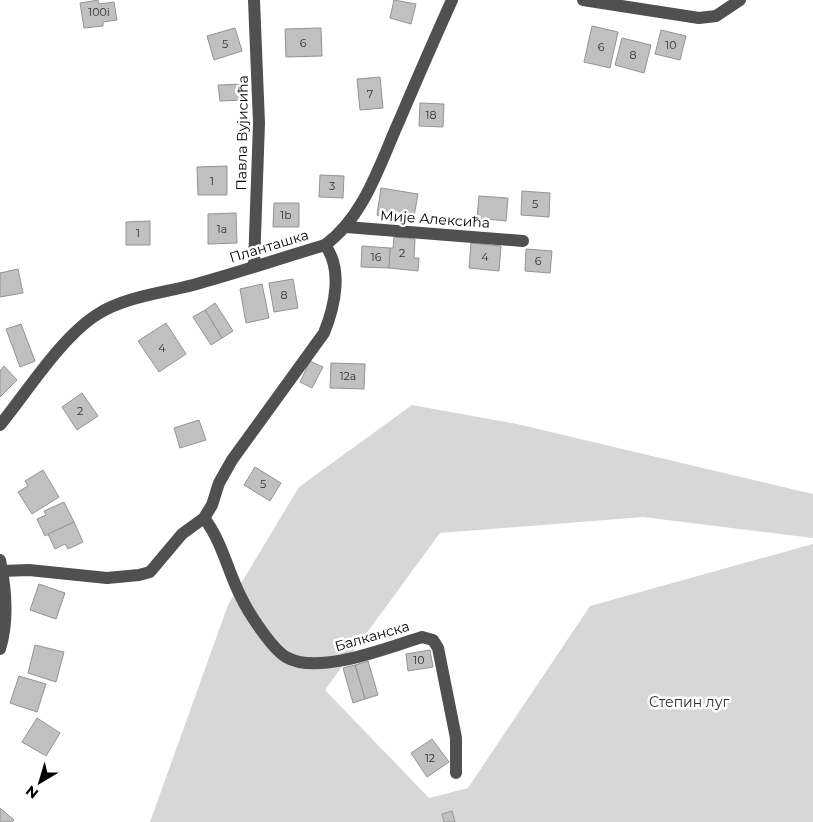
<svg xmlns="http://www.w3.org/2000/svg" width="813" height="822" font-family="Montserrat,sans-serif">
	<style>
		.green { fill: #d7d7d7 }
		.building { fill: #c0c0c0; stroke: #949494 }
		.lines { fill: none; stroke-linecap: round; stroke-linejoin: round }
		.minor { stroke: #505050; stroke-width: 12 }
		.labels { text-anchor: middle; stroke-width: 5; stroke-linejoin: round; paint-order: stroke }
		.number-label { font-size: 11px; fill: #303030 }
		.street-label { font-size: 14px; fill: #000; stroke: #fff }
		.park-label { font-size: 14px; fill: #2e2e2e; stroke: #fff }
	</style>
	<rect width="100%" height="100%" fill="#fff"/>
	<polygon class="green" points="412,405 517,424 813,494 813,538 643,517 440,533 325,690 429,798 468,788 590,606 813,544 813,822 150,822 228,605 299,487"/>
	<g class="building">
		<polygon points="98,0 99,4 114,2 117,20 103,22 103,26 84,28 80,3"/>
		<polygon points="394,0 416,4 411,24 390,18"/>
		<polygon points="592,26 618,32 610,68 584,62"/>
		<polygon points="235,28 242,51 214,60 207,36"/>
		<polygon points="321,28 322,56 286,57 285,29"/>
		<polygon points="661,30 686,36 680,60 655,54"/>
		<polygon points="622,38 651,45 644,73 615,65"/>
		<polygon points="380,77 383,108 360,110 357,79"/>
		<polygon points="242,84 243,100 220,101 218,85"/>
		<polygon points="420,103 444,104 443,127 419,126"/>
		<polygon points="227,166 227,195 198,195 197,167"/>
		<polygon points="320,175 344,176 343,198 319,197"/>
		<polygon points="381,188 418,194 413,222 377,215"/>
		<polygon points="522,191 550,193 549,217 521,215"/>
		<polygon points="479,196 508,198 506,221 477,218"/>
		<polygon points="274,203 299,203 299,227 273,227"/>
		<polygon points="236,213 237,243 208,244 208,214"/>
		<polygon points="150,221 150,245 126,245 126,222"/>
		<polygon points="394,237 415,239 414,258 419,258 418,271 389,268 390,248 393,248"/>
		<polygon points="471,243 501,246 499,271 469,268"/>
		<polygon points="362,246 390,248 389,268 361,267"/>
		<polygon points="526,249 552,251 550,273 525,271"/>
		<polygon points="18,269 23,293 0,297 0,273"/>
		<polygon points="293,279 298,308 274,312 269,283"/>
		<polygon points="262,284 269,318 246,323 240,289"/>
		<polygon points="215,303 233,331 222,338 205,310"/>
		<polygon points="205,310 222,338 211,345 193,317"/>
		<polygon points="166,323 186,354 159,372 138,341"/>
		<polygon points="21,324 35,361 20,367 6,329"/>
		<polygon points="310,361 323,367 312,388 300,382"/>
		<polygon points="331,363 365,364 364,389 330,388"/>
		<polygon points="4,366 17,380 0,397 0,371"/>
		<polygon points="82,393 98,416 77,430 62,407"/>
		<polygon points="199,420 206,440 180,448 174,428"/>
		<polygon points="255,467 281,483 270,501 244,485"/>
		<polygon points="43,470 59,497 32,514 18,492 28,486 25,481"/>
		<polygon points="64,502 74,522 45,536 37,519 46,515 44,511"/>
		<polygon points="74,522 83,542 68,549 65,544 55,549 48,534"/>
		<polygon points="39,584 65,593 56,619 30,610"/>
		<polygon points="35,645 64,652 56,682 28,673"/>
		<polygon points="430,650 433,667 408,671 406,654"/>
		<polygon points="368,661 378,695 365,699 355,665"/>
		<polygon points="355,665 365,699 353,703 343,668"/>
		<polygon points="19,676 46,684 37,712 10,703"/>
		<polygon points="37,718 60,733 46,756 22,742"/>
		<polygon points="432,739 449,762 427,777 411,753"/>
		<polygon points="0,808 14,820 12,822 0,822"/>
		<polygon points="452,811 455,822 444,822 442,814"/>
	</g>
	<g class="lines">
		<g class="minor">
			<polyline points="583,0 699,18 716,16 740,0"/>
			<polyline points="346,227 523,241"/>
			<polyline points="254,265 259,123 254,0"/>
			<path d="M 0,425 C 27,392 62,336 98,314 C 125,297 162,293 193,285 C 237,273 281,258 325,245 C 365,216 380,163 400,119 C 417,79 434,40 452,0"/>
			<path d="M 204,518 C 222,541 228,572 241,597 C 248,612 272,649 286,657 C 318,676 389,647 422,637 L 433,640 L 438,648 L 456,738 L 456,773"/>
			<path d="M 0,560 C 6,589 9,620 0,649"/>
			<path d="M 2,571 L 29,570 L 107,578 L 139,575 L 150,572 L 182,534 L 204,518 L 212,505 L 219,483 L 232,460 L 324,333 C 335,306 343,269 325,245"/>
		</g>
	</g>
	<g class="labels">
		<g class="number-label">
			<text x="99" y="16">100i</text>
			<text x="303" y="47">6</text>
			<text x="225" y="48">5</text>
			<text x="671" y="49">10</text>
			<text x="601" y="51">6</text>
			<text x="633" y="59">8</text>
			<text x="370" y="98">7</text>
			<text x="431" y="119">18</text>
			<text x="212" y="185">1</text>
			<text x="332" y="190">3</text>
			<text x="535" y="208">5</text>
			<text x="286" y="219">1b</text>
			<text x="222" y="233">1a</text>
			<text x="138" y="237">1</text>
			<text x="402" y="257">2</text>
			<text x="376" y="261">16</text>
			<text x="485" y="261">4</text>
			<text x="538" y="265">6</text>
			<text x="284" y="299">8</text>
			<text x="162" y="352">4</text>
			<text x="348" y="380">12a</text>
			<text x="80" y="415">2</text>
			<text x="263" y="488">5</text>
			<text x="419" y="664">10</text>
			<text x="430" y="762">12</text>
		</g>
		<g class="street-label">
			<text transform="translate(242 133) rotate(-89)" y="5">Павла Вујисића</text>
			<text transform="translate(435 219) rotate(4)" y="5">Мије Алексића</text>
			<text transform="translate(269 246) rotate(-17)" y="5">Планташка</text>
			<text transform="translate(372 636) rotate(-16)" y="5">Балканска</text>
		</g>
		<g class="park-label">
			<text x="689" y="707">Степин луг</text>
		</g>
	</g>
	<g transform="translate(40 782) rotate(218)" stroke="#ffffff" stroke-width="4" paint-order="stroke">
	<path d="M0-4L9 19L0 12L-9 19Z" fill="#000000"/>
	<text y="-8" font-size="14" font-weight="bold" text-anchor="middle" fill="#000000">N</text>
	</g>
</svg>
